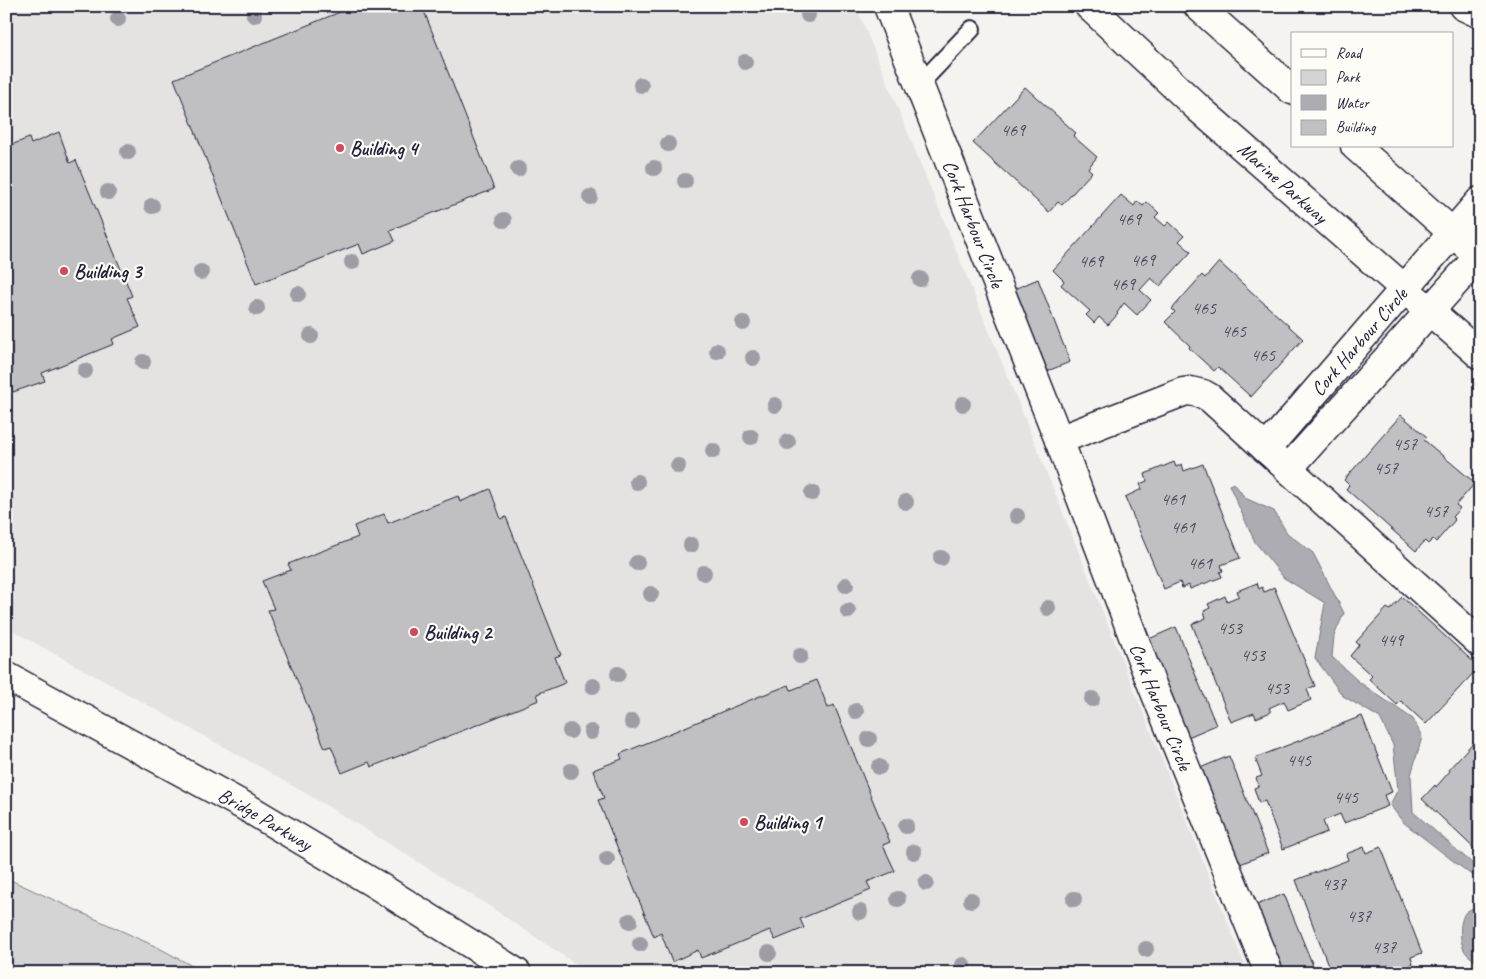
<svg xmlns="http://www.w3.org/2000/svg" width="1486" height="979" font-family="Caveat,sans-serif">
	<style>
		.built { fill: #e4e3e2 }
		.green { fill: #d5d4d5; stroke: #7c7b88 }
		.water { fill: #acacb2; stroke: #757582 }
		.building { fill: #c0bfc2; stroke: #22223b }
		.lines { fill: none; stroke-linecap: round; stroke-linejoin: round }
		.service-casing { stroke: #22223b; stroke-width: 20 }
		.minor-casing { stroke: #22223b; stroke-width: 31 }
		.tertiary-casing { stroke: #22223b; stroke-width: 31 }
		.secondary-casing { stroke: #22223b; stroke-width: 31 }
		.service { stroke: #fdfcf7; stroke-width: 16 }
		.minor { stroke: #fdfcf7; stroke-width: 28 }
		.tertiary { stroke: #fdfcf7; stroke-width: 28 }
		.secondary { stroke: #fdfcf7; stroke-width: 28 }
		.tree { fill: #9e9da5 }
		.poi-dot { fill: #d1495b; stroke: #fdfcf7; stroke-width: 2 }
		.labels { text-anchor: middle; stroke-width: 4.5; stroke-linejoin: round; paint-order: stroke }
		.number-label { font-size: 18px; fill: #4a495d }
		.poi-label { font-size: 20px; font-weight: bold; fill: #22223b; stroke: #fdfcf7; text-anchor: start }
		.street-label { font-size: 20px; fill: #22223b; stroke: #fdfcf7 }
	</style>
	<rect width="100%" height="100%" fill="#f4f3ef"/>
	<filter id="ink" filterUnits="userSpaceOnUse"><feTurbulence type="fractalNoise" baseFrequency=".02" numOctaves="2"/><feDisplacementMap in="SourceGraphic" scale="10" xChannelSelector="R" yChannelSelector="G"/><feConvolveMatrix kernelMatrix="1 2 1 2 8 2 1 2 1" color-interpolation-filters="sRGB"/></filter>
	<g filter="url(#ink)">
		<polygon class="built" points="6,6 856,6 1034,441 1248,973 589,973 486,904 339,813 264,769 6,627"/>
		<polygon class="green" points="6,878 159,948 205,973 6,973"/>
		<g class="water">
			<polygon points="1234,483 1245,498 1274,511 1287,533 1313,553 1344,613 1334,636 1332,657 1359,682 1413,719 1422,737 1411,775 1413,812 1480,870 1480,892 1474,877 1403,822 1390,805 1398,789 1393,745 1380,718 1343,696 1315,658 1325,603 1284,578 1255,542 1229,485"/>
			<path d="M 1480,904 L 1480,968 C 1476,959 1473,960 1467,954 C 1459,946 1458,921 1466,912 C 1470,909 1476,907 1480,904 Z"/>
		</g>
		<g class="building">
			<polygon points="355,6 422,6 494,189 390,230 395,241 363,254 359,244 256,284 174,79"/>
			<polygon points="1025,87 1076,133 1073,136 1097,157 1088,168 1092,172 1062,205 1058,202 1049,212 973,143"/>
			<polygon points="59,132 70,163 76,160 132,296 127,298 140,327 112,339 114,344 42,373 45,381 13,392 10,385 6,387 6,147 29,138 31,144"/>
			<polygon points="1121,195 1134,206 1137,201 1143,206 1147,202 1159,213 1155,217 1165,226 1169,222 1184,236 1179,241 1191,252 1160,286 1151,278 1140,290 1151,300 1137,315 1124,303 1117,313 1118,314 1108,325 1099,317 1094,323 1086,315 1090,311 1061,285 1064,281 1053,270"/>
			<polygon points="1219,262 1303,339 1251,397 1218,367 1214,371 1189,348 1190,346 1165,322 1175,312 1172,309 1202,275 1205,278"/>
			<polygon points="1038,279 1070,362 1040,374 1007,292"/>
			<polygon points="1401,415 1427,437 1424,440 1475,483 1456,505 1460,508 1452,517 1455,520 1436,542 1433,539 1428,544 1425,541 1416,551 1346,489 1349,485 1344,480"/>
			<polygon points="1174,462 1176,467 1182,464 1184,471 1203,464 1240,558 1221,565 1223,571 1220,572 1222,577 1190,589 1189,585 1182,588 1180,582 1164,589 1125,497 1142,489 1140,484 1147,481 1145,474"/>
			<polygon points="490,489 501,519 506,517 561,655 555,657 565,683 537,694 539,700 507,713 371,767 369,762 342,773 331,746 325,748 268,610 274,609 262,581 291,570 288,564 358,537 354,526 384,514 388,523 458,496 460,502"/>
			<polygon points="1257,583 1259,589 1262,587 1264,592 1274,587 1315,686 1307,689 1311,700 1288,710 1284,701 1269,708 1271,712 1256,718 1254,713 1231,722 1192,624 1206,618 1204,611 1210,608 1208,604 1225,596 1227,601 1239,596 1237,591"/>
			<polygon points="1402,597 1479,667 1426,724 1401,701 1397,705 1369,679 1372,676 1350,656 1359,645 1356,642 1387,608 1390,610"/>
			<polygon points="1176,627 1216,725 1188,737 1149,639"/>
			<polygon points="817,680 828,708 834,705 873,801 890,842 883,845 895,871 867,882 871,890 800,919 804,928 775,940 770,930 701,958 698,950 672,962 661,933 654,937 598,800 604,798 593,770 622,759 620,754 755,698 789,685 791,690"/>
			<polygon points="1362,716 1392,792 1384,795 1388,806 1344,823 1340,814 1323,821 1327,832 1283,849 1265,801 1259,803 1254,788 1259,786 1256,778 1262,776 1255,758"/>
			<polygon points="1480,735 1480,854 1422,799 1435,785 1436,787 1450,771 1449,769"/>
			<polygon points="1229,756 1268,853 1240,864 1200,768"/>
			<polygon points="1364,847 1366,853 1381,847 1422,953 1411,957 1413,964 1392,972 1389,965 1376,971 1377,973 1331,973 1296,880 1348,860 1346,854"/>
			<polygon points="1284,894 1316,973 1283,973 1256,905"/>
		</g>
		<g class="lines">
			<defs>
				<polyline id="service" points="919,85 972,29"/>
				<g id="minor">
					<path id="s1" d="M 888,6 L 1059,440 L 1144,665 L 1269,973"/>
					<polyline points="1463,6 1480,14"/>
					<polyline points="1059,440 1183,392 1190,391 1203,394 1210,398 1480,643"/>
					<path id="s2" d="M 1266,449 L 1480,201"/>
					<polyline points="1288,469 1480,255"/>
				</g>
				<g id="tertiary">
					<path id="s3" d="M 6,676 L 246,807 L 375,884 L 517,973"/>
				</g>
				<g id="secondary">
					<path id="s4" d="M 1089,6 L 1196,106 L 1480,355"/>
					<polyline points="1198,6 1292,90"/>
					<polyline points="1355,146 1480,257"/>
				</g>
			</defs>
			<use href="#service" class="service-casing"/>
			<use href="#minor" class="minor-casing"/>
			<use href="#tertiary" class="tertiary-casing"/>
			<use href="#secondary" class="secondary-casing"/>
			<use href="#service" class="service"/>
			<use href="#minor" class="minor"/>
			<use href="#tertiary" class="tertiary"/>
			<use href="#secondary" class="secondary"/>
		</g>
		<g class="tree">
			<circle cx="254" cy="15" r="8"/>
			<circle cx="808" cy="15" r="8"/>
			<circle cx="118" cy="19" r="8"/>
			<circle cx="745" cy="62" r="8"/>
			<circle cx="641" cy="85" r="8"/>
			<circle cx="668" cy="144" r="8"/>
			<circle cx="128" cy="152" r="8"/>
			<circle cx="654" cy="168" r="8"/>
			<circle cx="518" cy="169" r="8"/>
			<circle cx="685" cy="181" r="8"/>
			<circle cx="108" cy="192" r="8"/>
			<circle cx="590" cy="197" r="8"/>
			<circle cx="152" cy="206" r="8"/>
			<circle cx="504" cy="220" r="8"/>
			<circle cx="352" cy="262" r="8"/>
			<circle cx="201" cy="272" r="8"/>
			<circle cx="920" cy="279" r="8"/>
			<circle cx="298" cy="294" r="8"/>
			<circle cx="257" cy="308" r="8"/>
			<circle cx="743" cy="323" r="8"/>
			<circle cx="311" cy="336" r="8"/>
			<circle cx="717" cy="351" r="8"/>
			<circle cx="753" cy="358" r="8"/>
			<circle cx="143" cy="362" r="8"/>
			<circle cx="85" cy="371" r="8"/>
			<circle cx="963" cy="404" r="8"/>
			<circle cx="775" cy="405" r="8"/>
			<circle cx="751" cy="437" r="8"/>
			<circle cx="788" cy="442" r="8"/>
			<circle cx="713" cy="451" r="8"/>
			<circle cx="678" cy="466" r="8"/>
			<circle cx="637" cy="482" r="8"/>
			<circle cx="812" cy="493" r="8"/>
			<circle cx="906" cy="502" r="8"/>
			<circle cx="1017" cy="516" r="8"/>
			<circle cx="691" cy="545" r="8"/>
			<circle cx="941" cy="558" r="8"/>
			<circle cx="637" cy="563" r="8"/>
			<circle cx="704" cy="573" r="8"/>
			<circle cx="846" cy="585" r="8"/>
			<circle cx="651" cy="594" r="8"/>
			<circle cx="1048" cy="608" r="8"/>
			<circle cx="848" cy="611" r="8"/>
			<circle cx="800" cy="656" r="8"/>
			<circle cx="618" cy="674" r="8"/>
			<circle cx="593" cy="686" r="8"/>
			<circle cx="1092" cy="699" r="8"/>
			<circle cx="856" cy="711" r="8"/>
			<circle cx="632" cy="722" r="8"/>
			<circle cx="570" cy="731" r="8"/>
			<circle cx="591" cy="732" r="8"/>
			<circle cx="869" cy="739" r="8"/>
			<circle cx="879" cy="767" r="8"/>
			<circle cx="571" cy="771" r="8"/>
			<circle cx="906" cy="826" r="8"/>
			<circle cx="914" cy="852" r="8"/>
			<circle cx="607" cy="859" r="8"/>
			<circle cx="926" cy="883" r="8"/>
			<circle cx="898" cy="899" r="8"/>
			<circle cx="1074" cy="899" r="8"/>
			<circle cx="971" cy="900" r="8"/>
			<circle cx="860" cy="912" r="8"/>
			<circle cx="630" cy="921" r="8"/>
			<circle cx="640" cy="944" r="8"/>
			<circle cx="1146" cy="949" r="8"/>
			<circle cx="769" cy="953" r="8"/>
			<circle cx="963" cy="965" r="8"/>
		</g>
	</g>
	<g class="poi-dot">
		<circle cx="340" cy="148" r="5"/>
		<circle cx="64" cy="271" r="5"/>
		<circle cx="414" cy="632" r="5"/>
		<circle cx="744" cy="822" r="5"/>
	</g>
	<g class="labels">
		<g class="number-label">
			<text x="1013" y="136">469</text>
			<text x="1129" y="225">469</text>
			<text x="1143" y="266">469</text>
			<text x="1091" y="267">469</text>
			<text x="1123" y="290">469</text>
			<text x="1204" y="314">465</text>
			<text x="1234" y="337">465</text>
			<text x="1263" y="361">465</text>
			<text x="1405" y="450">457</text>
			<text x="1386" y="474">457</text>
			<text x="1173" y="505">461</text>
			<text x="1436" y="517">457</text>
			<text x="1183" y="533">461</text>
			<text x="1200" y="569">461</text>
			<text x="1230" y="634">453</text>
			<text x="1391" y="646">449</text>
			<text x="1253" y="661">453</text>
			<text x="1277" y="694">453</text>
			<text x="1299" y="766">445</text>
			<text x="1346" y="803">445</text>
			<text x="1334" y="890">437</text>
			<text x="1359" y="922">437</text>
			<text x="1384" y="953">437</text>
		</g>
		<g class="poi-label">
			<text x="350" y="155">Building 4</text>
			<text x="74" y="278">Building 3</text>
			<text x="424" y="639">Building 2</text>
			<text x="754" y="829">Building 1</text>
		</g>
		<g class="street-label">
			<text dy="7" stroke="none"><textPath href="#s4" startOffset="262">Marine Parkway</textPath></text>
			<text dy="7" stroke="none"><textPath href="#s1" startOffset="234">Cork Harbour Circle</textPath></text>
			<text dy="7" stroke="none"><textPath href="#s2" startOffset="142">Cork Harbour Circle</textPath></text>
			<text dy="7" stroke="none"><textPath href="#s1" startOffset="752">Cork Harbour Circle</textPath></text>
			<text dy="7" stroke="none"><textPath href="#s3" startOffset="296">Bridge Parkway</textPath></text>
		</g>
	</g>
	<rect width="1486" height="979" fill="none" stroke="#fdfcf7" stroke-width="25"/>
	<rect x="12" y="12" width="1461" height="954" fill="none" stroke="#22223b" stroke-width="2" filter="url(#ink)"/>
	<rect x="1291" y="32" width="162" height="115" fill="#fdfcf7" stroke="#a5a5ac"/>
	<rect x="1301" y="49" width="25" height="8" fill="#fdfcf7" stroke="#a5a5ac"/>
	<text x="1336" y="58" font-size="15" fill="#22223b">Road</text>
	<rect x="1301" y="70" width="25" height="15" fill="#d5d4d5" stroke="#a5a5ac"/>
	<text x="1336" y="82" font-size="15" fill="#22223b">Park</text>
	<rect x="1301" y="95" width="25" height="15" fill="#acacb2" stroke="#a5a5ac"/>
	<text x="1336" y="108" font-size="15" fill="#22223b">Water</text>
	<rect x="1301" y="120" width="25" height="15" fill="#c0bfc2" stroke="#a5a5ac"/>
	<text x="1336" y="132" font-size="15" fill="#22223b">Building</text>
</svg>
